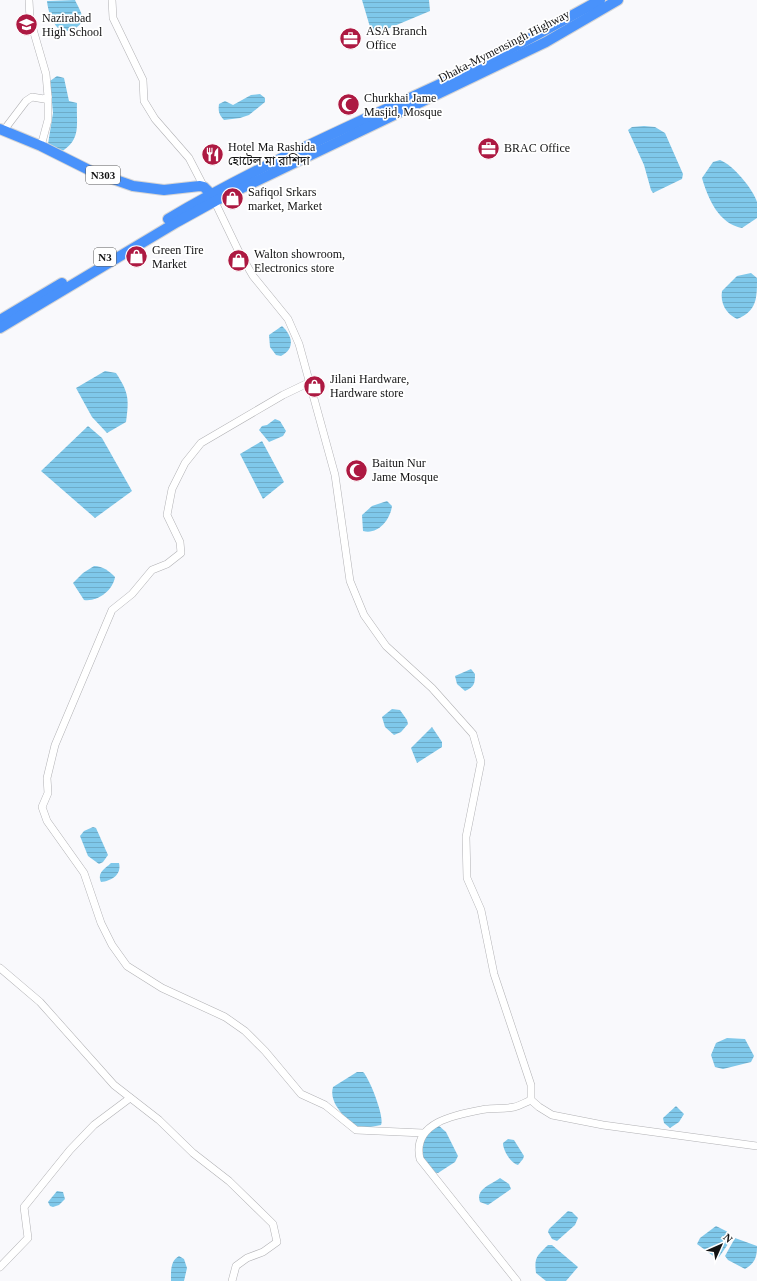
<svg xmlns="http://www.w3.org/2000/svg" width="757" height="1281" font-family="'Times New Roman','Noto Sans Bengali',serif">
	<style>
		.water { fill: url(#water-rules) }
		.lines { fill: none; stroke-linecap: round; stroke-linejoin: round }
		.minor-casing { stroke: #b1b1b4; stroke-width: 8 }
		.highway-casing { stroke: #d5d5d5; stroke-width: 12 }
		.minor { stroke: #fff; stroke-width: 7 }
		.highway { stroke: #4992fb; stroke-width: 10 }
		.labels { text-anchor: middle; stroke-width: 3.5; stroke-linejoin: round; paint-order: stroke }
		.shield { fill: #fff; stroke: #5a5a5a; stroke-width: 1 }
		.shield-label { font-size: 11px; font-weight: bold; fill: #131314 }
		.poi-label { font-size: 12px; fill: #131314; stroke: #fff; text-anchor: start }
		.street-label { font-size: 12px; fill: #131314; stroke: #fff }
	</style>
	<defs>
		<pattern id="water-rules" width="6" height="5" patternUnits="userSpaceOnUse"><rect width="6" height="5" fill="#7fc8ea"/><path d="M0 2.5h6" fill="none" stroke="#6dabc8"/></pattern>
	</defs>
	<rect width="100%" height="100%" fill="#f9f9fc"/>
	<g class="water">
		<path d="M 75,0 C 77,5 82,12 82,18 C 83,27 69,32 62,31 C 52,25 48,11 47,1 Z"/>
		<polygon points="362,0 429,0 430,11 375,34 370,27"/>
		<path d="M 57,76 L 64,78 L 69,101 L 77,103 C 76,125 82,139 61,152 L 48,144 L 53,113 L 50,81 Z"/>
		<path d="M 260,94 L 265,98 L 265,102 L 249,115 L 240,118 L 224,120 C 219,115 218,111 219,104 L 225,101 L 233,105 L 251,95 Z"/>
		<polygon points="644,126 655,127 665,133 683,174 682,179 653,193 651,190 644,165 628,130 632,127"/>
		<path d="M 720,160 C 733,165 753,189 757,202 C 757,206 757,213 757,218 L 742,228 C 719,224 708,199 702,178 L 713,162 Z"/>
		<path d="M 751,273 L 757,278 C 757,298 757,311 737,319 C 726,314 720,303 722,291 L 737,276 Z"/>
		<path d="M 282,326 C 293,336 295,349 281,356 L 276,355 L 270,347 L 269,335 Z"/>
		<path d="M 105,371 L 116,373 C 129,393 129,399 126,422 L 107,433 L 92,417 L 76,388 Z"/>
		<polygon points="275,419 280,421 286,431 283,436 269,442 259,430 262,426 267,425"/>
		<polygon points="88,426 102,438 132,491 95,518 41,471"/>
		<polygon points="262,441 284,482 263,499 240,454"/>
		<path d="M 387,501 L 392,506 C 390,520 378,535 363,531 L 362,515 L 372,506 Z"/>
		<path d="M 94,566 C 103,566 109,571 115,577 C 113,590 98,602 84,600 L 73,583 L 83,573 Z"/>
		<path d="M 471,669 L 475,674 C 475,684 474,687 465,691 L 457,684 L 455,676 Z"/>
		<polygon points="392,709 400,710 407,720 408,724 401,732 394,735 385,727 382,717"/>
		<polygon points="432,727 442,742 442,747 417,763 411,748"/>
		<polygon points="93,827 96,828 108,855 103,862 99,864 88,856 80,836 84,831"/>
		<path d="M 111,863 L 119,863 C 122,875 111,881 101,882 C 97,872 105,869 111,863 Z"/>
		<polygon points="727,1038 745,1039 754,1056 751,1062 723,1069 715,1067 711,1055 716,1043"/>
		<path d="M 357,1072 L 363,1072 C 369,1077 385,1118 381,1125 L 360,1129 C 348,1121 328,1104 333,1087 Z"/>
		<polygon points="676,1106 684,1114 679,1122 670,1128 664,1123 663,1118"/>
		<polygon points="438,1125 446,1132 458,1156 455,1162 438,1173 433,1172 422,1156 423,1138"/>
		<path d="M 508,1139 L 514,1140 L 524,1156 L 523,1159 L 518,1165 C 511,1163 503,1151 503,1143 Z"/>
		<path d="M 500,1178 L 509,1184 L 511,1189 L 488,1205 L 480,1202 C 475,1189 492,1184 500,1178 Z"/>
		<polygon points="57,1191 63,1192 65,1199 59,1205 53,1207 50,1206 48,1202"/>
		<polygon points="568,1211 572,1212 578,1218 575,1225 557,1241 552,1239 548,1232 549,1229"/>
		<polygon points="716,1226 728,1232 733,1237 719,1257 716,1258 697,1244 700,1238"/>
		<path d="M 735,1238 L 757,1246 C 757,1257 755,1263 745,1269 L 728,1260 L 725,1256 Z"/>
		<path d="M 548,1245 L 552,1245 L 578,1267 L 566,1281 L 546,1281 L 536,1273 C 534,1257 537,1256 548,1245 Z"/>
		<path d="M 179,1256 L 184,1259 L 187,1268 L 184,1281 L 171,1281 C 171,1272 170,1261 179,1256 Z"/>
	</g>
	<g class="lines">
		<defs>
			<g id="minor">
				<polyline points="112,0 113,18 143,80 144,101 155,119 189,158 204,187"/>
				<polyline points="4,130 26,101 32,97 44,99 48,97 46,74 30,19 29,0"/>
				<polyline points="41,146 48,120 48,97"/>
				<polyline points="213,198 239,252 253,276 288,319 299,344 335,475 350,581 364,615 386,646 432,688 473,734 481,762 466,837 467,878 481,910 494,974 531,1085 531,1100 539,1107 552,1115 603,1125 757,1146"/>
				<polyline points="308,383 283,395 201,443 185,463 172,489 167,515 180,542 181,553 167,564 152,570 132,594 112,610 55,745 47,778 48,793 42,807 47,821 84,873 101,923 112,945 127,966 162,988 225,1017 245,1031 265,1051 301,1094 325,1105 356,1130 423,1133"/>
				<polyline points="0,968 40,1002 114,1085 159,1120 193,1153 229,1181 273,1224 277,1242 263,1252 247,1258 236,1266 232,1281"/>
				<polyline points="0,1267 28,1238 24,1207 70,1150 94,1125 130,1098"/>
				<path d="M 517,1281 L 420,1159 C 411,1121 459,1114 486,1109 C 495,1108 505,1109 514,1107 C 520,1106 526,1102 531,1100"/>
			</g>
			<g id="highway">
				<polyline points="0,129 41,146 93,172 133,186 164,190 200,186 204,187 211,194"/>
				<path d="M 168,219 C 259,165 357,123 453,78 C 503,54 551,27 600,0"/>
				<polyline points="0,320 62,283"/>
				<polyline points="0,328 177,222 215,201 546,42 618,0"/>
			</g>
		</defs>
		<use href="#minor" class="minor-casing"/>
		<use href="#highway" class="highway-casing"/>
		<use href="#minor" class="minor"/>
		<use href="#highway" class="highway"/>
	</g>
	<defs>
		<symbol id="school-disc" viewBox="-11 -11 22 22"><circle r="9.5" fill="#ad1942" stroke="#fff"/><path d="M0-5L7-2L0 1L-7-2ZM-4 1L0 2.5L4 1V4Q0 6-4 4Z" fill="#fff"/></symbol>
		<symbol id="office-disc" viewBox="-11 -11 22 22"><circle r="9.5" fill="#ad1942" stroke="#fff"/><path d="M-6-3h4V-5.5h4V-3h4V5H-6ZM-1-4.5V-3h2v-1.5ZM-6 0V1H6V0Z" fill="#fff"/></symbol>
		<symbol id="mosque-disc" viewBox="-11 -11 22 22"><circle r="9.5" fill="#ad1942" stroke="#fff"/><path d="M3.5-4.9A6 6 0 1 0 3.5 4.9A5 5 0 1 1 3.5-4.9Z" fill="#fff"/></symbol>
		<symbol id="restaurant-disc" viewBox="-11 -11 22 22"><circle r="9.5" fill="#ad1942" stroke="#fff"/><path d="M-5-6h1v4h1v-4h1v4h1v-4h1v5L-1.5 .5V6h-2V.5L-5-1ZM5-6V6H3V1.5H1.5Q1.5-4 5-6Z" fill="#fff"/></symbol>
		<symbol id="shop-disc" viewBox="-11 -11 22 22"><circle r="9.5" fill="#ad1942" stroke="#fff"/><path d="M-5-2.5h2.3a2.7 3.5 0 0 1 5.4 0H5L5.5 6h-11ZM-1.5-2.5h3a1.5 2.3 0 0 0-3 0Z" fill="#fff"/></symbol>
	</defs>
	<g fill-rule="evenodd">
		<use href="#school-disc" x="14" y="12" width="25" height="25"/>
		<use href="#office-disc" x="338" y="26" width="25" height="25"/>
		<use href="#mosque-disc" x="336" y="92" width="25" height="25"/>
		<use href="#office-disc" x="476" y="136" width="25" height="25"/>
		<use href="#restaurant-disc" x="200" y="142" width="25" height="25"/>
		<use href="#shop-disc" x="220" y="186" width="25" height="25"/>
		<use href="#shop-disc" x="124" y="244" width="25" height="25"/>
		<use href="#shop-disc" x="226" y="248" width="25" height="25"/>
		<use href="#shop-disc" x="302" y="374" width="25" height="25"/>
		<use href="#mosque-disc" x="344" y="458" width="25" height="25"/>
	</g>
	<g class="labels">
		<g class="shield">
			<rect x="86" y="166" width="34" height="18" rx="3"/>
			<rect x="94" y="248" width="22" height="18" rx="3"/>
		</g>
		<g class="shield-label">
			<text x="103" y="179">N303</text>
			<text x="105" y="261">N3</text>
		</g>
		<g class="poi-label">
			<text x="42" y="22">Nazirabad<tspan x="42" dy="14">High School</tspan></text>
			<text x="366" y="35">ASA Branch<tspan x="366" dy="14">Office</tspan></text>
			<text x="364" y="102">Churkhai Jame<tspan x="364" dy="14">Masjid, Mosque</tspan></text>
			<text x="228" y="151">Hotel Ma Rashida<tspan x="228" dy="14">হোটেল মা রাশিদা</tspan></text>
			<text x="504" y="152">BRAC Office</text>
			<text x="248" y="196">Safiqol Srkars<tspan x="248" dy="14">market, Market</tspan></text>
			<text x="152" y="254">Green Tire<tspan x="152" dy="14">Market</tspan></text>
			<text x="254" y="258">Walton showroom,<tspan x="254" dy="14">Electronics store</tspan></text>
			<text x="330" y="383">Jilani Hardware,<tspan x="330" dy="14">Hardware store</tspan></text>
			<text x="372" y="467">Baitun Nur<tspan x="372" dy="14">Jame Mosque</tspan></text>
		</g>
		<g class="street-label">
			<text transform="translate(504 46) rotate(-27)" y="4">Dhaka-Mymensingh Highway</text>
		</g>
	</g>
	<g transform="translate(721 1245) rotate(45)" stroke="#ffffff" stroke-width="3" paint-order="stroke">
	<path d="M0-3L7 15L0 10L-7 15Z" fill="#131314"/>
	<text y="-6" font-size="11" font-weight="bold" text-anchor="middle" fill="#131314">N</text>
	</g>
</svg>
